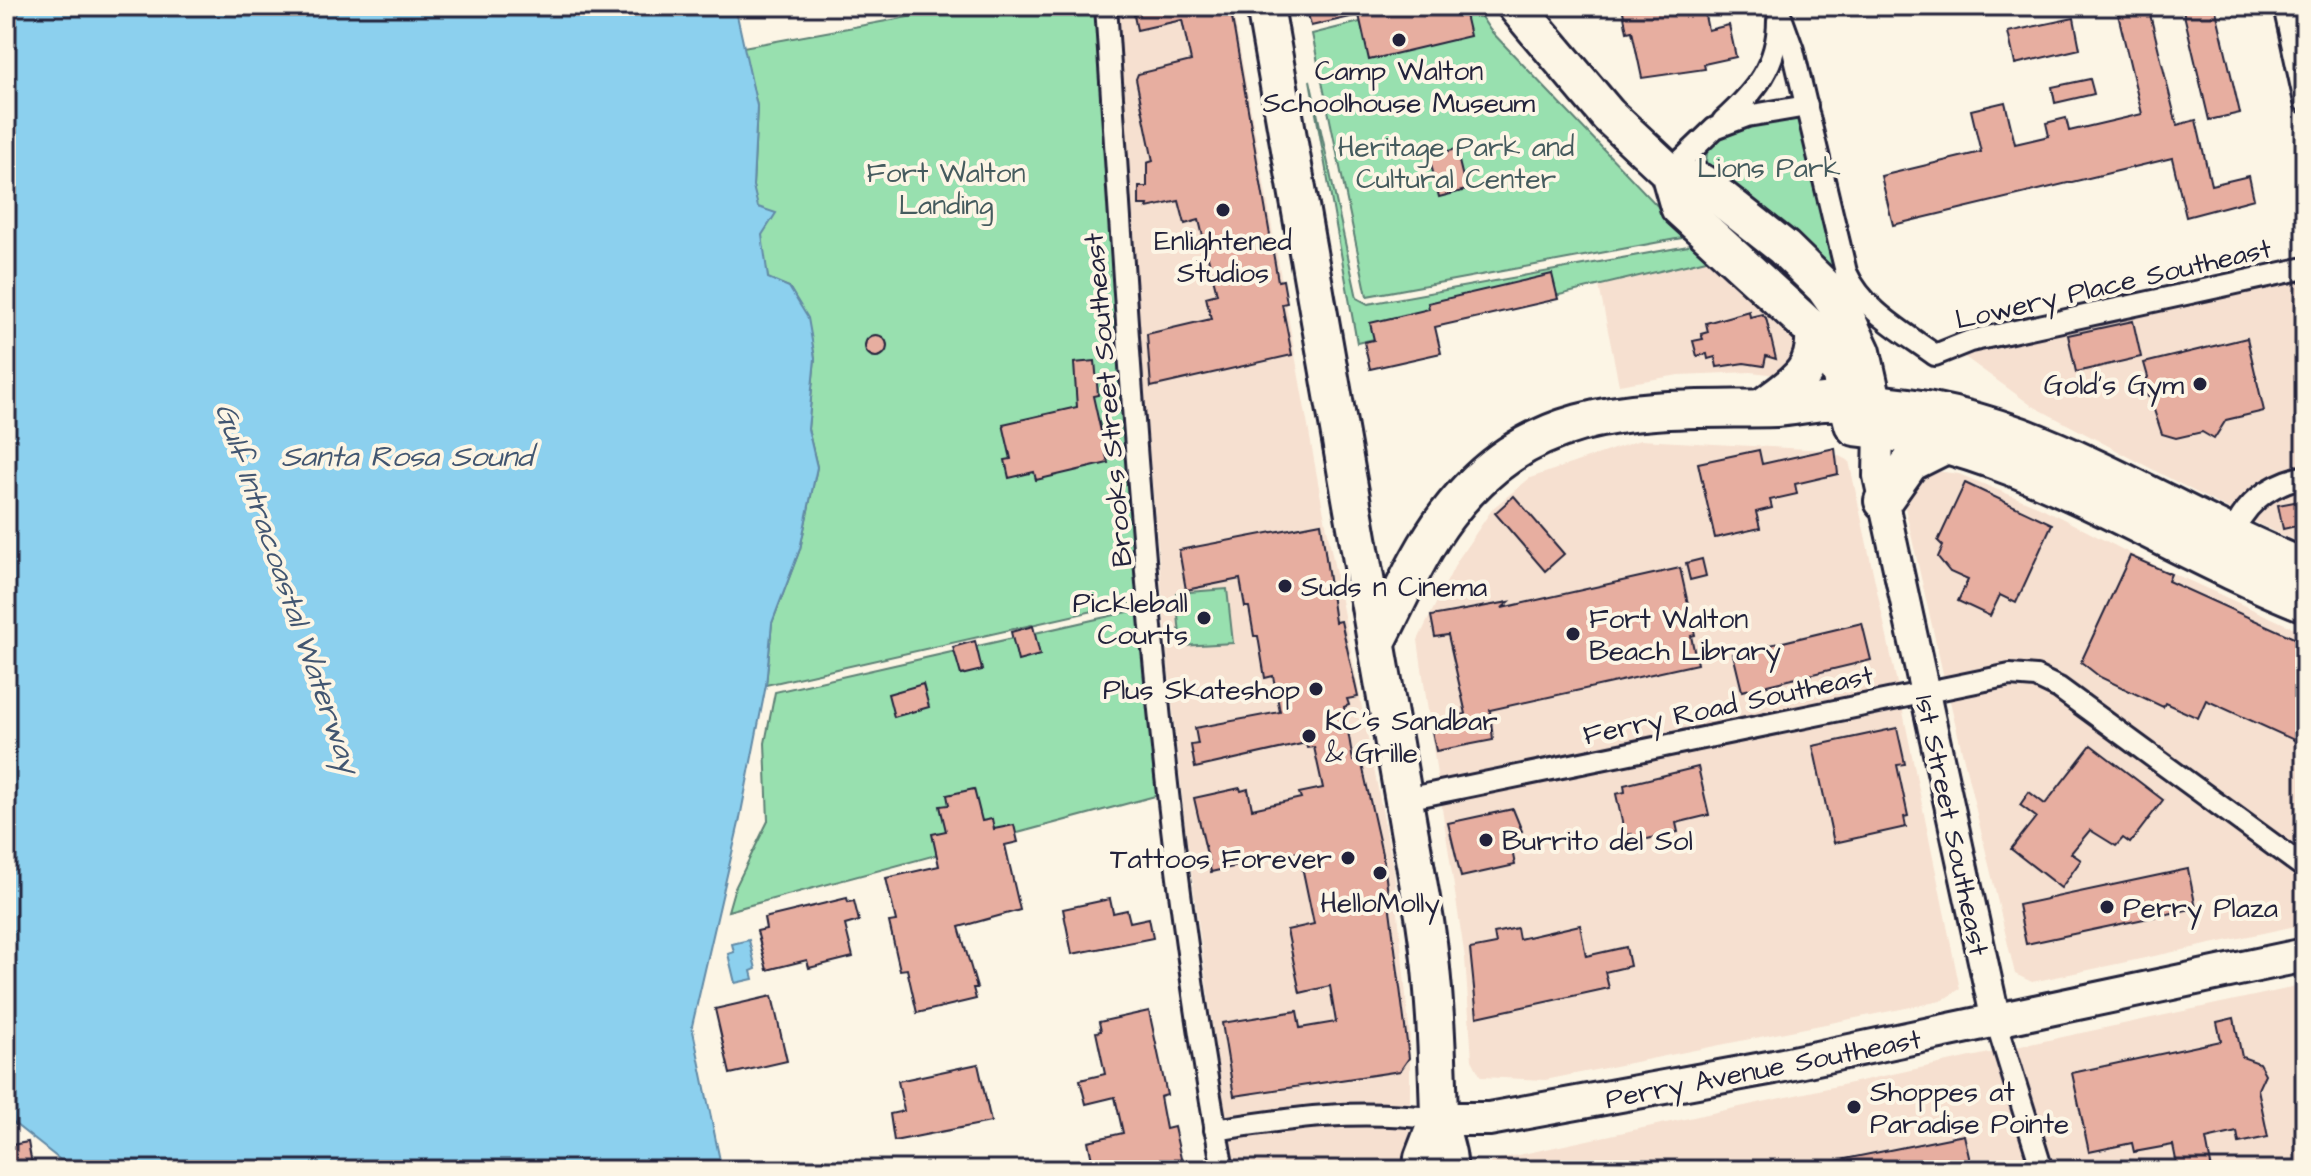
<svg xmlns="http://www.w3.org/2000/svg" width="2311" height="1176" font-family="'Architects Daughter',sans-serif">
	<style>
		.built { fill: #f6e0d0 }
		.green { fill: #98e0af; stroke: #5d8175; stroke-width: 2 }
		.water { fill: #8cd0ee; stroke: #628aa6; stroke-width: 2 }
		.building { fill: #e7aea0; stroke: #22223b; stroke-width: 2 }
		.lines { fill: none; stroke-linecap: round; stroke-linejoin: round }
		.street-casing { stroke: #22223b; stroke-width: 26 }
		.secondary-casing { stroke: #22223b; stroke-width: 34 }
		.primary-casing { stroke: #22223b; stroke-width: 38 }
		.highway-casing { stroke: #22223b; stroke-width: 42 }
		.street { stroke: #fcf5e5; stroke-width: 20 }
		.secondary { stroke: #fcf5e5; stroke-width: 28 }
		.primary { stroke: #fcf5e5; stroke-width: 32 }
		.highway { stroke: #fcf5e5; stroke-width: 36 }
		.poi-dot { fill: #22223b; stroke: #fcf5e5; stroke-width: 3 }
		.labels { text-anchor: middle; stroke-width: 8; stroke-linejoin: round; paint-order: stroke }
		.poi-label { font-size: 28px; fill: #22223b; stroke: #fcf5e5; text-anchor: start }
		.park-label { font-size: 28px; fill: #455b5e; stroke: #fcf5e5 }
		.street-label { font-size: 28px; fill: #22223b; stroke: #fcf5e5 }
		.water-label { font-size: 30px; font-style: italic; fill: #425671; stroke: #fcf5e5 }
	</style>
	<rect width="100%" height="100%" fill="#fcf5e5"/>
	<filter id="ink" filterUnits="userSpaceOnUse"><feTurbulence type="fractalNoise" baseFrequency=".0125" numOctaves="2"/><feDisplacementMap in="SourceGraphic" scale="16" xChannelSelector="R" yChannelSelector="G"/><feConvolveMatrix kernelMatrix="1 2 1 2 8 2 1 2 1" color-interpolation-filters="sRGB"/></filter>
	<g filter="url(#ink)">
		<g class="built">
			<polygon points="1117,6 1232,6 1320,493 1394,871 1410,1038 1410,1106 1321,1103 1225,1118 1185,826 1170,683 1140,347"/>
			<polygon points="1719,257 1800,332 1805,348 1786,376 1751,372 1679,375 1619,385 1599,286"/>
			<polygon points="2305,278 2305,466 2281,472 2257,483 2233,512 2031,405 1962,355"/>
			<polygon points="1640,440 1827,450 1849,461 1898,688 1438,782 1418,640 1457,561 1493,508 1530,478"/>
			<polygon points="1936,471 1959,474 2042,508 2137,557 2305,633 2305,847 2294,841 2292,844 2238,808 2066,681 2042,669 2007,665 1944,678 1905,508 1911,486 1921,475"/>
			<polygon points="2305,486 2305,545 2252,521 2271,498"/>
			<polygon points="2010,685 2032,687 2052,697 2223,823 2280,861 2282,867 2305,884 2305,924 2032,982 2015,974 1949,697"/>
			<polygon points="1902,707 1960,989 1941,1001 1545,1080 1481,1077 1472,1060 1465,958 1441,802"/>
			<polygon points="2305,985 2305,1170 2054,1170 2016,1047"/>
			<polygon points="1994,1052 2030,1170 1481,1170 1495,1160"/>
			<polygon points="1320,1123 1410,1126 1408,1170 1235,1170 1229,1138"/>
		</g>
		<g class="green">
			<polygon points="969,6 1106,6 1151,598 766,685 772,623 800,549 817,467 808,429 815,358 807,318 789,287 768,279 753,186 757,106 743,47"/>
			<polygon points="1424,6 1474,6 1490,30 1687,237 1367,296 1312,34"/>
			<polygon points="1310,80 1357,298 1368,304 1688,246 1693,236 1719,257 1357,343"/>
			<path d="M 1801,119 L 1848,291 L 1705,171 L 1707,152 C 1730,122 1766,122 1801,119 Z"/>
			<polygon points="1227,589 1233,643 1181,646 1176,593"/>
			<polygon points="1141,609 1159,795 728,911 734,890 768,821 765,743 775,692"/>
		</g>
		<g class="water">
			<polygon points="6,6 735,6 757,106 753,186 758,207 776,213 762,235 768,278 789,287 808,318 815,358 808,429 817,467 800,549 772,623 766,685 739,823 692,1026 722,1170 73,1170 6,1117"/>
			<polygon points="749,940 756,969 751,971 753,979 735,983 728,954 734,952 732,944"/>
		</g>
		<g class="building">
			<polygon points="1132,6 1230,6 1278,281 1283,280 1287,303 1282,304 1292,355 1151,387 1147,334 1211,319 1206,297 1217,294 1199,220 1185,224 1179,201 1147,208 1148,205 1139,205 1139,187 1147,187 1147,163 1153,161 1136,79 1138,74 1191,61 1182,20 1137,30"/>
			<polygon points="1306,6 1463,6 1470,36 1369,60 1359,15 1311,26"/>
			<polygon points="1622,6 1703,6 1708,30 1729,25 1736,57 1704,64 1705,69 1642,78 1632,31 1627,32"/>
			<polygon points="2116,6 2148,6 2177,125 2196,120 2211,185 2249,176 2254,199 2186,217 2172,158 1893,225 1881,176 1981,152 1971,110 2005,102 2015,144 2049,136 2046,123 2066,118 2069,131 2142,114"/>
			<polygon points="2182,6 2215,6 2240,113 2209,120"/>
			<polygon points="2074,18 2080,49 2015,64 2008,32"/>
			<polygon points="2090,79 2094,94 2055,103 2052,87"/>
			<polygon points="1456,149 1466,190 1439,197 1429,156"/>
			<polygon points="1552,274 1558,299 1435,327 1441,353 1370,369 1364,342 1374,340 1370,323 1429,309 1428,303"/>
			<polygon points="1749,311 1750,317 1762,314 1766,318 1776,359 1766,356 1764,366 1744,363 1717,367 1715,357 1708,359 1707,354 1697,356 1693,341 1703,339 1701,334 1708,332 1706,323"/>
			<polygon points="2133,321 2141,357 2076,372 2068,335"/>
			<circle cx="876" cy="346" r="11"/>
			<polygon points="2247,338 2264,411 2226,420 2214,439 2202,432 2176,438 2162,434 2150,398 2139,390 2148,377 2144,363"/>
			<polygon points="1095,361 1098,395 1093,396 1108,463 1036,480 1034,472 1009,478 1005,460 1011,459 1003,424 1077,407 1074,363"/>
			<polygon points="1835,448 1838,474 1795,484 1797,494 1770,500 1772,508 1756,512 1760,528 1715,538 1698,463 1759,450 1762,464"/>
			<polygon points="1965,483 2052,524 2016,603 2000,595 1990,616 1958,601 1968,580 1950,572 1938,557 1943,546 1938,541"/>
			<polygon points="1514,496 1564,554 1545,571 1495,513"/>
			<polygon points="2305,500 2305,524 2283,529 2278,505"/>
			<polygon points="1321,523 1335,622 1341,621 1358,697 1347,699 1349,705 1344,707 1353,761 1361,760 1384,863 1409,1058 1400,1071 1234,1096 1222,1023 1297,1011 1300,1028 1336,1022 1330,986 1300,993 1287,930 1314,924 1299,852 1211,872 1194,798 1240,788 1241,791 1248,789 1252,809 1301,798 1299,793 1323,788 1314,747 1307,748 1306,743 1195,768 1191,745 1198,744 1195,728 1280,712 1273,676 1265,678 1258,636 1254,636 1249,607 1245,607 1240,579 1186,590 1179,550"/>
			<polygon points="2130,556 2171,574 2168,581 2305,643 2305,745 2206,700 2198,718 2165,703 2163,707 2100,677 2081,662"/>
			<polygon points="1702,559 1706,576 1690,580 1686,563"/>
			<polygon points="1680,568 1695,635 1691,636 1697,664 1490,710 1493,740 1436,751 1430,721 1466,714 1448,635 1435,637 1431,616 1509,602 1502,608"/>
			<polygon points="1862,623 1871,660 1742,691 1733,654"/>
			<polygon points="1033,626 1040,655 1018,661 1011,632"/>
			<polygon points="975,641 982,670 961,675 953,647"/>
			<polygon points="923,684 929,707 894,717 888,694"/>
			<polygon points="1897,728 1905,764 1897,765 1908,816 1904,817 1906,827 1834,843 1813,746"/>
			<polygon points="2091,745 2163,800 2130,843 2123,838 2116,846 2090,830 2071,853 2081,860 2061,888 2011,849 2036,817 2020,805 2029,792 2045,804"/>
			<polygon points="1698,767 1709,815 1676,823 1678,832 1634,842 1632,834 1625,835 1616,794 1625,792 1624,785"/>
			<polygon points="974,789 982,821 992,819 994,829 1014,825 1018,842 1005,845 1020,910 959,927 977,988 973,988 976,999 917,1013 907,969 900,970 889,922 896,921 886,878 939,866 932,834 946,831 940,806 949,805 947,795"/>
			<polygon points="1513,809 1522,831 1518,832 1521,848 1512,850 1515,865 1461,877 1448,823"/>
			<polygon points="2188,869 2196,908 2026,944 2018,905"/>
			<polygon points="847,898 848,902 854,901 859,921 845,925 853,957 809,968 807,960 767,970 757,931 766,929 764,918"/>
			<polygon points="1110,899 1113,913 1127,910 1130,922 1149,918 1153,938 1072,954 1063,909"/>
			<polygon points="1580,925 1586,956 1626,947 1630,966 1605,972 1609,988 1477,1017 1470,949 1496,944 1494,933 1517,928 1519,939"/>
			<polygon points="772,996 787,1061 730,1074 715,1009"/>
			<polygon points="1149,1011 1167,1095 1160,1097 1166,1129 1174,1127 1182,1163 1174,1165 1175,1170 1094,1170 1088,1141 1123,1133 1115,1097 1086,1104 1080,1080 1105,1074 1096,1032 1101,1031 1099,1022"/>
			<polygon points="2234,1018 2242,1057 2259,1063 2265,1074 2258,1089 2268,1137 2239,1143 2237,1132 2206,1139 2212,1170 2178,1170 2173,1145 2134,1152 2132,1143 2089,1152 2072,1073 2221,1041 2217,1022"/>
			<polygon points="978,1064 991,1122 894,1141 890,1114 904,1111 898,1081"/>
			<polygon points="1964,1135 1972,1170 1825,1170 1825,1163"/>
			<polygon points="28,1142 33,1170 6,1170 6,1146"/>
		</g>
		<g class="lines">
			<defs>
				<g id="street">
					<path d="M 1106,6 C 1132,394 1152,787 1223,1170"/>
					<path d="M 1777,6 L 1793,50 L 1846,272 C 1863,310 1902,331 1935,355 L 1970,341 L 2305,268"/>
					<polyline points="2284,6 2305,102"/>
					<path d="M 1723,121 C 1755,92 1778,65 1778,20"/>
					<polyline points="1669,172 1715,128 1747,116 1807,106"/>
					<path d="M 2228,543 C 2243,505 2266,485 2305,476"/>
					<polyline points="1406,799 2010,675 2036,677 2059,688 2305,868"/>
					<polyline points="1996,1021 2042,1170"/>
					<path d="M 1215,1130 C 1297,1117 1356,1109 1438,1119"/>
				</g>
				<polyline id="secondary" points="1879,429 1878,476 1996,1021"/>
				<polyline id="primary" points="1438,1119 1489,1119 1774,1067 2305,955"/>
				<g id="highway">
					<path d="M 1265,6 L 1425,921 C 1435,986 1437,1049 1439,1115 C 1439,1134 1450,1151 1448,1170"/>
					<polyline points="1516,6 1608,115 1669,172 1702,183 1784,248 1824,287 1847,320 1862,352 1879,428"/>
					<polyline points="1669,172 1679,207 1814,331 1840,373 1853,424"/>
					<path d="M 1763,407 C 1793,384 1817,373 1814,331"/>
					<path d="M 1855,427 C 2018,443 2156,544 2305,603"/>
					<polyline points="1883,501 1910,463 1944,446"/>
					<path d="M 1377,642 C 1399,600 1418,553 1447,515 C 1536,398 1647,411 1776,408 C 1792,407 1808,403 1824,402 C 1891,400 1957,413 2020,436 C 2118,473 2207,529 2305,568"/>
					<polyline points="1422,1170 1423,1158 1438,1119"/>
				</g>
			</defs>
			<use href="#street" class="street-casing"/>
			<use href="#secondary" class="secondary-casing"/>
			<use href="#primary" class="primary-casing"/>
			<use href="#highway" class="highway-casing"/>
			<use href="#street" class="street"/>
			<use href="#secondary" class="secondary"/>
			<use href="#primary" class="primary"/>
			<use href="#highway" class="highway"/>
		</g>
	</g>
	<g class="poi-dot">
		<circle cx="1399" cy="40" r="8"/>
		<circle cx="1223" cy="210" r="8"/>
		<circle cx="2200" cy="384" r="8"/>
		<circle cx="1285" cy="586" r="8"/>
		<circle cx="1204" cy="618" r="8"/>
		<circle cx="1573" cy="634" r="8"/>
		<circle cx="1316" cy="689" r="8"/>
		<circle cx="1309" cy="736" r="8"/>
		<circle cx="1486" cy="840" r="8"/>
		<circle cx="1348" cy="858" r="8"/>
		<circle cx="1380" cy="873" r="8"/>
		<circle cx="2107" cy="907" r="8"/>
		<circle cx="1854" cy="1107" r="8"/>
	</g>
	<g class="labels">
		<g class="poi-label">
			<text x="1399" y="80" text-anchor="middle">Camp Walton<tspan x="1399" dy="32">Schoolhouse Museum</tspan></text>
			<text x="1223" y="250" text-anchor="middle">Enlightened<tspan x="1223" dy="32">Studios</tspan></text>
			<text x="2184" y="394" text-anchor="end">Gold's Gym</text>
			<text x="1301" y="596">Suds n Cinema</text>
			<text x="1188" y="612" text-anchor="end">Pickleball<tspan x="1188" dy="32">Courts</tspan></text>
			<text x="1589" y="628">Fort Walton<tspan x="1589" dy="32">Beach Library</tspan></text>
			<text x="1300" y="699" text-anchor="end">Plus Skateshop</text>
			<text x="1325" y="730">KC's Sandbar<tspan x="1325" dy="32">&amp; Grille</tspan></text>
			<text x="1502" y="850">Burrito del Sol</text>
			<text x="1332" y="868" text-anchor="end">Tattoos Forever</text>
			<text x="1380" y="912" text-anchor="middle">HelloMolly</text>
			<text x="2123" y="917">Perry Plaza</text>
			<text x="1870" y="1101">Shoppes at<tspan x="1870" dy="32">Paradise Pointe</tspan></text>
		</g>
		<g class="park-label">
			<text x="1456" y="156">Heritage Park and<tspan x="1456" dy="32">Cultural Center</tspan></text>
			<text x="1769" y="177">Lions Park</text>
			<text x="946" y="182">Fort Walton<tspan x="946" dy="32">Landing</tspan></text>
		</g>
		<g class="street-label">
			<text transform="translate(2113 283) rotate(-13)" y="10">Lowery Place Southeast</text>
			<text transform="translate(1107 400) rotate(-95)" y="10">Brooks Street Southeast</text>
			<text transform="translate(1728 704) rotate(-12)" y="10">Ferry Road Southeast</text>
			<text transform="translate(1953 825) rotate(78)" y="10">1st Street Southeast</text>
			<text transform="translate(1763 1068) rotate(-11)" y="10">Perry Avenue Southeast</text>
		</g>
		<g class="water-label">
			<text x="407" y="466">Santa Rosa Sound</text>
			<text transform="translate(288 588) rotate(71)" y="10">Gulf Intracoastal Waterway</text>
		</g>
	</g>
	<rect width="2311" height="1176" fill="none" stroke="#fcf5e5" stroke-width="32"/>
	<rect x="16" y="16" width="2279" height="1144" fill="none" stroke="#22223b" stroke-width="3" filter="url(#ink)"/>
</svg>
